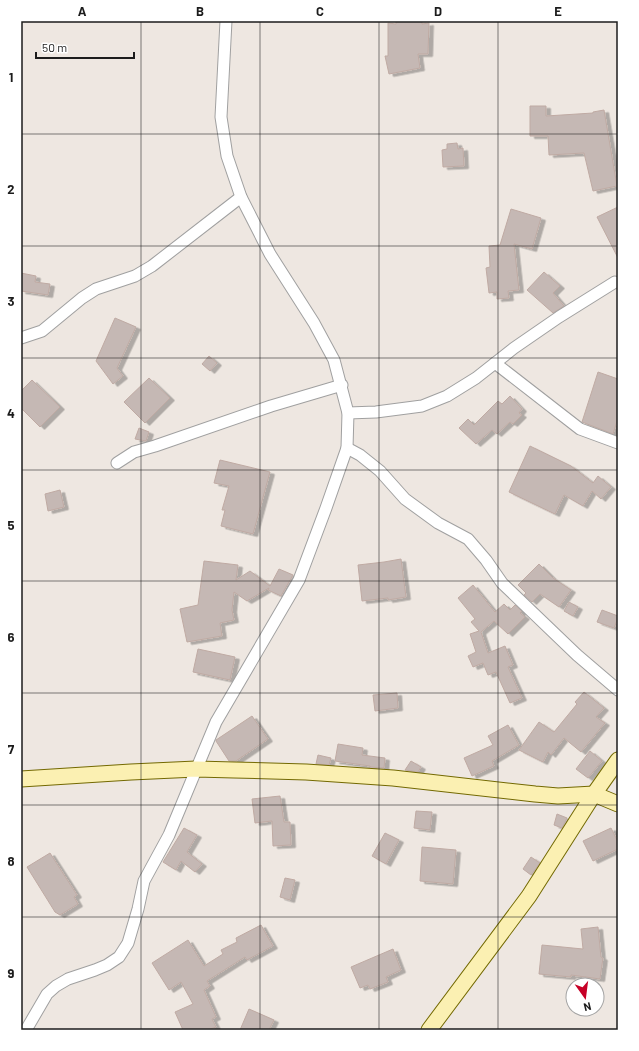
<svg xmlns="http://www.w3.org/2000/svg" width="639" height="1051" font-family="Barlow,sans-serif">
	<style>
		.building { fill: #c5b8b4; stroke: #bfaaa3; filter: url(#shadow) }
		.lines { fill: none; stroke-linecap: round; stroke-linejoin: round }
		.street-casing { stroke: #a0a0a0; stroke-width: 13 }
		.secondary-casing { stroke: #736902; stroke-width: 17 }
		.street { stroke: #fff; stroke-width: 11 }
		.secondary { stroke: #fbf0b2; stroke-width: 15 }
		.grid { fill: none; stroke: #1c1c1c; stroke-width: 1; stroke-opacity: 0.55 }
		.neatline { fill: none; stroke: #1c1c1c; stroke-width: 1.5 }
		.grid-label { font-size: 13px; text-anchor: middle; font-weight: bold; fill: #1c1c1c }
	</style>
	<defs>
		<filter id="shadow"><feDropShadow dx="4.5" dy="2.5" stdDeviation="0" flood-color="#0004"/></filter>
	</defs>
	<rect width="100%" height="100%" fill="#eee7e1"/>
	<g class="building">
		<polygon points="396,21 422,21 422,24 429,23 428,54 418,54 420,68 389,74 385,56 388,56 388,23 396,24"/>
		<polygon points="530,106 546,106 546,116 593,113 593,112 604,110 617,186 593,191 584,153 549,155 548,136 530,136"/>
		<polygon points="457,143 458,149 463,148 464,166 443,167 442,150 447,149 447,144"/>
		<polygon points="618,207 618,258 597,217"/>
		<polygon points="511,209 541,218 532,249 514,244 519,290 508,291 509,298 497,299 497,292 489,293 486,268 490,267 489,246 500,245"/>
		<polygon points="544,272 560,286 553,293 564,306 553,313 527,290"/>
		<polygon points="21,273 36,276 35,282 50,284 48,295 21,291"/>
		<polygon points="115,318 136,327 117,368 123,376 113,384 96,361"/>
		<polygon points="209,356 217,363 210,371 202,364"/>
		<polygon points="598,372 618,379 618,418 613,434 582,422"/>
		<polygon points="149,378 170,398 145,423 124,402"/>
		<polygon points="32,380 60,407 40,427 21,408 21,391"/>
		<polygon points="510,396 522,409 519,413 522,415 513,424 510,422 497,434 492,430 476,444 459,428 468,419 474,425 498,401 502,404"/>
		<polygon points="139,428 149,432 146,441 135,439"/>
		<polygon points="530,446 571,466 593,483 598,476 611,487 601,499 592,491 583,506 564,495 555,514 509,492"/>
		<polygon points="220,460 270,472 253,534 221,526 225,510 222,510 229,486 214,483"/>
		<polygon points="60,490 64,507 48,511 45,494"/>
		<polygon points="401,559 406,597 388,600 388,598 362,601 358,565 384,562"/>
		<polygon points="204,561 238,565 236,580 250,571 270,586 279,569 293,575 281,596 268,590 269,588 247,601 234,592 232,610 234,620 220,623 222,636 187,642 180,609 198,605"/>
		<polygon points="539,564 553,578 571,590 559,607 540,594 532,602 524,595 526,593 518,585"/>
		<polygon points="473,585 495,612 504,604 510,610 515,605 522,611 520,613 525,617 508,634 494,621 481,632 488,653 505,646 513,665 508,667 522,698 510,703 496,672 488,675 483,663 473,667 468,656 476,652 470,634 479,631 471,622 475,619 458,598"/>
		<polygon points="569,602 578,607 573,616 564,611"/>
		<polygon points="602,610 618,616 618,618 614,628 597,622"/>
		<polygon points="198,649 235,657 230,680 193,672"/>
		<polygon points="584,692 604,708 596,717 605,723 581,752 564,738 551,755 548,752 543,762 519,750 539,722 554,732 577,704 575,702"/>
		<polygon points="397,693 398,708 375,711 373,695"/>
		<polygon points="252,716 268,739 236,761 229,761 216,741 216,740"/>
		<polygon points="508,725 519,745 492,761 494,766 472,776 464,758 493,745 488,736"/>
		<polygon points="338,744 363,748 362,755 385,758 384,768 370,767 370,766 335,761"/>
		<polygon points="590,751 602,761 588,778 576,769"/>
		<polygon points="318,755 331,758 329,765 316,764"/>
		<polygon points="411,761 421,767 418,772 405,770"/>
		<polygon points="280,796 284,822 290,822 291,845 273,846 272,821 255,823 252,799"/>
		<polygon points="416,811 432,812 430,830 414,828"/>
		<polygon points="557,814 567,818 562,828 554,825"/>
		<polygon points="184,828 197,835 187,852 202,864 195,872 181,861 176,870 163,862"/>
		<polygon points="611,828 618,842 618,849 593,861 583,841"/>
		<polygon points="385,833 399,840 386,864 372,856"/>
		<polygon points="422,847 456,850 453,884 420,881"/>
		<polygon points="50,853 77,895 74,897 78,904 60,915 55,912 27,867"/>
		<polygon points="531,857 540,863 531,875 523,869"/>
		<polygon points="285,878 295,880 290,900 280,897"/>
		<polygon points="261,925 273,946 247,960 245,957 207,981 210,986 204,990 216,1017 212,1019 216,1027 208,1030 183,1030 175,1012 193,1004 181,982 169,990 152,963 188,940 204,966 223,954 221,950 237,942 236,938"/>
		<polygon points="598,927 601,957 603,958 600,979 571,975 571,977 539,974 542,945 583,949 581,929"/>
		<polygon points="393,949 401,970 386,977 388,982 370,989 368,985 360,988 351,967"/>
		<polygon points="249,1009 274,1020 269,1030 240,1030"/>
	</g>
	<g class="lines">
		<defs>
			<g id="street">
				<polyline points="21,338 42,331 82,298 96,289 135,276 152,266 241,197"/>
				<polyline points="495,363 580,429 618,443"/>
				<polyline points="348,413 376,412 422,406 447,396 476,378 514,348 559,317 615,282"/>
				<polyline points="347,448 360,455 380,471 405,499 438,523 468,539 486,560 502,583 577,655 618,690"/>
				<polyline points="117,463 134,452 155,446 271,406 342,385"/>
				<polyline points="26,1030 47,994 56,986 68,979 95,970 107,965 119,957 128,943 138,909 144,881 169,835 216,722 299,580 326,508 347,448 348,413 334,360 314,323 270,254 241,197 227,156 221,117 226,21"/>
			</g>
			<g id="secondary">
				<polyline points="21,779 131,772 196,769 234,770 306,772 393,778 535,794 558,796 594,794 618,804"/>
				<polyline points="429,1030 529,896 594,794 618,760"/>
			</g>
		</defs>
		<use href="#street" class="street-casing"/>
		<use href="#secondary" class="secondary-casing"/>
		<use href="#street" class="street"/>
		<use href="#secondary" class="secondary"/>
	</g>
	<path class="grid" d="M 141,21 L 141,1030M 260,21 L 260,1030M 379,21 L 379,1030M 498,21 L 498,1030M 21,134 L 618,134M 21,246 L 618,246M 21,358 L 618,358M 21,470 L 618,470M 21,581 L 618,581M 21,693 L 618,693M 21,805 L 618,805M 21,917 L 618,917"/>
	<rect width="639" height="1051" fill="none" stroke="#ffffff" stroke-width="44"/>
	<g transform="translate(585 997) rotate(166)"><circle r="19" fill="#ffffff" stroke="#a4a4a4"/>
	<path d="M0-3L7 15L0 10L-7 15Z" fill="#c70027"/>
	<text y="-6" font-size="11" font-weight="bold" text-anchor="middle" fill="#1c1c1c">N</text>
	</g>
	<path d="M36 52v6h98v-6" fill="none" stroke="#1c1c1c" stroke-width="2"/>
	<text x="42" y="52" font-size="12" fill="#1c1c1c" stroke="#ffffff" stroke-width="3" paint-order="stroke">50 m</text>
	<rect x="22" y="22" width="595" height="1007" class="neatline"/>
	<g class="grid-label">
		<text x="82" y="16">A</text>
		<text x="200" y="16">B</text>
		<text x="320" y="16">C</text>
		<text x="438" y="16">D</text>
		<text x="558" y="16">E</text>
		<text x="11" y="82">1</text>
		<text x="11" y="194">2</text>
		<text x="11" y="306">3</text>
		<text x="11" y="418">4</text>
		<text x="11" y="530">5</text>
		<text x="11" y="642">6</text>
		<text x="11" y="754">7</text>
		<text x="11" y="866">8</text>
		<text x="11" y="978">9</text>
	</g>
</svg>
